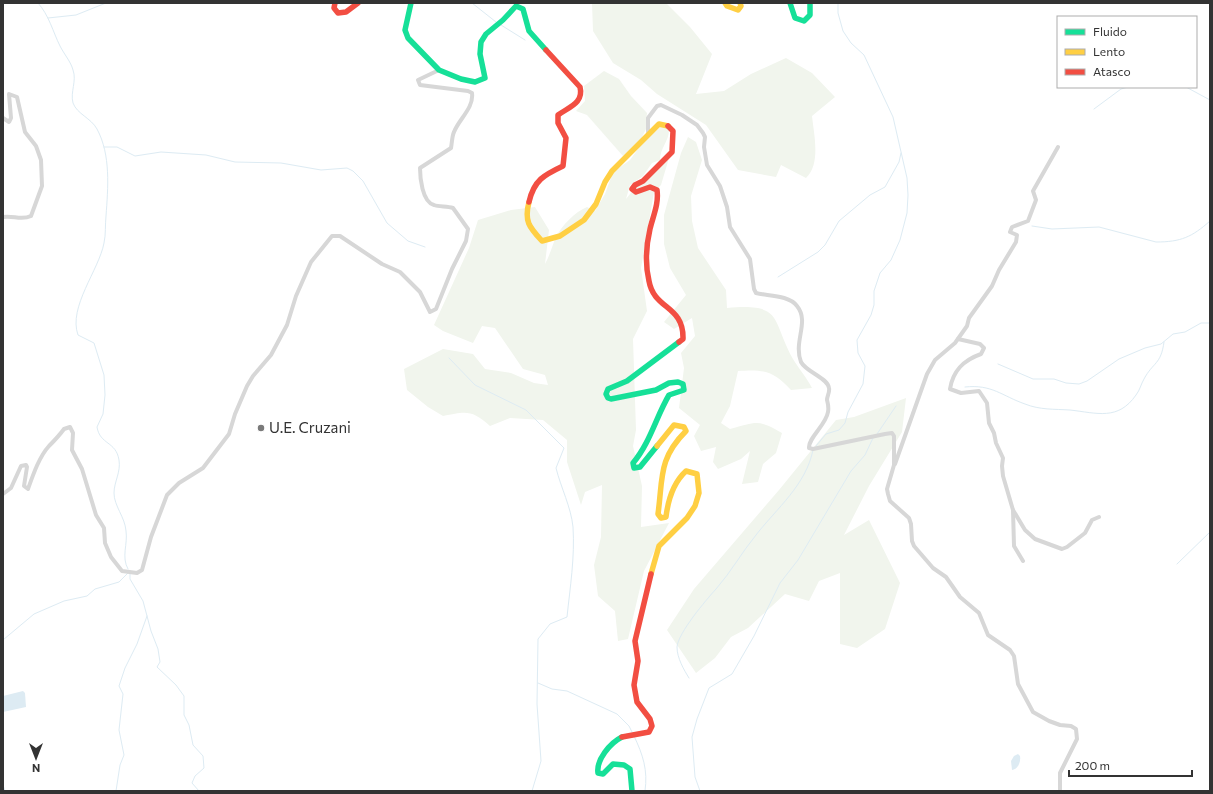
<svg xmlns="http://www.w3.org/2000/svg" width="1213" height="794" font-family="Commissioner,sans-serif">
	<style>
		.green { fill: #f1f5ed }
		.water { fill: #ddebf3 }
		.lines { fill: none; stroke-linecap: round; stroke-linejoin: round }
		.stream { stroke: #ddebf3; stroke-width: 1 }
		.street { stroke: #d7d7d7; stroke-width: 4 }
		.fast { stroke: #16e098; stroke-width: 5.5 }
		.slow { stroke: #ffcf43; stroke-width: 5.5 }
		.jam { stroke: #f24e42; stroke-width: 5.5 }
		.poi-dot { fill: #7a7a7a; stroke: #fff; stroke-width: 1.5 }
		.labels { text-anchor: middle; stroke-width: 4; stroke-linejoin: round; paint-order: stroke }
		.poi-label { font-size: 15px; fill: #333; stroke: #fff; text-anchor: start }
	</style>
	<rect width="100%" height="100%" fill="#fff"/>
	<g class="green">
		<path d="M 592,3 L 666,3 L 690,27 L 712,54 L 696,94 L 724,91 L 751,74 L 786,58 L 812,73 L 835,97 L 812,116 C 814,135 821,164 806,178 L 781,165 L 776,177 L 738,170 L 706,125 L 657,94 L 641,80 L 613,63 L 593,31 Z"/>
		<polygon points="604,71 619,79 631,96 647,113 646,123 647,127 638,145 623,156 587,115 576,111 585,101 584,86"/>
		<path d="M 664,124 L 669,130 C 669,141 660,148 660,160 L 652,163 L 643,176 L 630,185 L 626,199 L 634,189 L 669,158 L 661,185 L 654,192 L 641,268 L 647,311 L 633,339 L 636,430 L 633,446 L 642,486 L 641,527 L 669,523 L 644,571 L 628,639 L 618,641 L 615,611 L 598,596 L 594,565 L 601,537 L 602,485 L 585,492 L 581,505 L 567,462 L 567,440 L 543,420 L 510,418 L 490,426 C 472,410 467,411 443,416 L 428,407 L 407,390 L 404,369 L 443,349 L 473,354 L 485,369 L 511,373 L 534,383 L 548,385 L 545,375 L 523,369 L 495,328 L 482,326 L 473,343 L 443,331 L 434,325 L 469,248 L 478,220 L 511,210 L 535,207 L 549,230 L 545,264 C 550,255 552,246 556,237 C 562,225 575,212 587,207 L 595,211 L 605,194 L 613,172 L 630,160 L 643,142 Z"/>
		<path d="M 688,137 L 696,142 L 702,160 L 691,196 L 692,221 L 698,248 L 726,290 L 727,308 C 784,303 771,319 793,359 C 799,369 807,378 812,388 L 791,390 C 774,371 764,369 738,371 L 730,406 L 721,423 L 730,429 C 757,422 758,419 782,433 L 776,453 L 763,464 L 758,482 L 742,484 L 750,451 L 741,459 L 718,469 L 713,462 L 716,447 L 701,451 L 694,436 L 700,425 L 679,408 L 684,368 L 681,353 L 695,336 L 692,318 L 674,329 L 664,322 L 686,295 L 670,268 L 664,244 L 664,215 L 681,153 Z"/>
		<polygon points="906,398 902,432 869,486 844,535 869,520 900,583 885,629 857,648 840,644 840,573 819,581 809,601 785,594 748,628 731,637 715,658 696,673 667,630 694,589 779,490 836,420 854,417"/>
	</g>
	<g class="water">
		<polygon points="23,691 25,693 26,707 3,712 3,696"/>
		<path d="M 1018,754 L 1020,756 C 1021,762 1018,769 1012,770 L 1011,761 L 1014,756 Z"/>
	</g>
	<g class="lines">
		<g class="stream">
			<path d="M 38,3 C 49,15 53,32 60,46 C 64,54 71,62 73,70 C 77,81 70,92 73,103 C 77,114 91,118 97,129 C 111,155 108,188 106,216 C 105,225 106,234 104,243 C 99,270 68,307 78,335 L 94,343 L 104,375 L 105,395 L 103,414 L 97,427 C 100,445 116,441 119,460 C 121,472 114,482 114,493 C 114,506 125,517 126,531 C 128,544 121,557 128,569"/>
			<polyline points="472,3 496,22"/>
			<polyline points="48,18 76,15 106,3"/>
			<polyline points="501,25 525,40"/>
			<polyline points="1186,87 1210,100"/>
			<polyline points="1094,109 1121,89 1128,87"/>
			<polyline points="104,147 117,147 135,156 161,152 206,155 235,162 281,163 321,170 347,168 353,171 363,181 387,223 408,241 425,247"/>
			<path d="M 1032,226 L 1052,229 L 1099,227 L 1156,242 C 1181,242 1192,237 1210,221"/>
			<polyline points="778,277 818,252 825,245 839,221 870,195 885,187 899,162 901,153"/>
			<path d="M 449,358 L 475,385 L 526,410 L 564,448 L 556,468 C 561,488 571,507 573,527 C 575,557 570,588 567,617 L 550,624 L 538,639 L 537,704 L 541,761 L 532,791"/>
			<polyline points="998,364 1033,379 1054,379 1066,383 1079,384 1087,381 1119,359 1145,348 1161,344 1173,334 1185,332 1201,323 1210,323"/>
			<path d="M 965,387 C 992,384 1002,396 1025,404 C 1040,410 1054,409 1070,410 C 1097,413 1118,421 1136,395 C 1140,390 1141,384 1144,379 C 1153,362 1161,365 1164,342"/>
			<polyline points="877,434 896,406"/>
			<polyline points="816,446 826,434 839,430 845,423 848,412 863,384 865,366 858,353 857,340 871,315 874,305 874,291 880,273 891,260 900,240 907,213 908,195 907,178 893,117 864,55 851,43 843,31 838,13 838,3"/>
			<polyline points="1177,564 1210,532"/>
			<polyline points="130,574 130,579 143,601 151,631 158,649 160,662 157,667 176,685 184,696 184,715 189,725 193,745 203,756 204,768 195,776 192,783 199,791"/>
			<polyline points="3,640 34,614 64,601 87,596 95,589 119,582 128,573"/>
			<path d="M 689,678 C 684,670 677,658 677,647 C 678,633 706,600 716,589 C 731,572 742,552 756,535 C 777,508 806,485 813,450"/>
			<polyline points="538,683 552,689 567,691 617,714 629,726 632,732"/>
			<path d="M 634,736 C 643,755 648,770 645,791"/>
			<polyline points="3,785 5,791"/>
			<polyline points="116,791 120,765 124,755 119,730 123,694 119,686 125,668 137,644 147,616"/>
			<polyline points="700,791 695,777 692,737 697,719 709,688 732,674 754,636 780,583 798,560 851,471 865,455 873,438"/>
		</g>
		<g class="street">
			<path d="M 3,118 L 9,122 L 11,118 L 9,94 L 17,97 L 25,132 L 36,146 L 41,160 L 42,186 L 31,216 C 21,221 13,215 3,217"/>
			<path d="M 648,132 L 648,118 L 657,106 L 661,105 L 682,115 L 697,125 L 703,133 L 705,137 L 704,147 L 707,165 L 720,186 L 727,207 L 730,227 L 750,259 L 754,289 L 756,293 C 768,296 789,295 797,306 C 810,322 793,341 801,362 C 806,372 828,378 829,388 C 830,392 827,396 827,400 C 828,404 829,407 828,412 C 826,425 808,438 809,448 L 813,449 L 885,434 L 892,433 L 894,436 L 894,465 L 887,489 L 888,494 L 890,501 L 909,518 L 911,524 L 912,541 L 914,546 L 933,568 L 946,577 L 960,597 L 979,613 L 988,635 L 1010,650 L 1014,656 L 1018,684 L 1033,712 L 1049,721 L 1060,725 L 1071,726 L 1076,729 L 1077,739 L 1060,773 L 1060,791"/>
			<path d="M 958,339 L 980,344 L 984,348 L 981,354 C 964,360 953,370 950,389 L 961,393 L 979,391 L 987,403 L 989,423 L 994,433 L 996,443 L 1003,458 L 1002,466 L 1003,476 L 1013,510 L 1025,530 L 1035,539 L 1062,549 L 1067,547 L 1085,533 L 1092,520 L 1099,517"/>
			<polyline points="895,464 927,374 935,360 955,343 967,326 969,318 992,286 999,270 1016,242 1017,235 1010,232 1012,227 1028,221 1036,200 1033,191 1058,147"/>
			<path d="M 3,494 L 11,488 L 21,466 L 26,465 L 27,467 L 24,486 L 28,489 C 33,475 39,457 49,446 C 55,440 59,436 64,429 L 70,427 L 73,433 L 72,450 L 82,469 L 96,515 L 104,528 L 105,543 L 111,557 L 122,571 L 137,573 L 142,570 L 151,537 L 167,495 L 179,483 L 203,468 L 229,434 L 235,414 L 247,386 L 253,376 L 271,355 L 287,325 L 296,296 L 311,262 L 332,236 L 340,236 L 382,264 L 400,272 L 420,292 L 430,312 L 436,309 L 452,269 L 466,241 L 468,229 L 453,208 C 447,206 439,207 434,205 C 422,202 420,177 420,168 L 451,148 C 452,143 452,136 454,132 C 459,119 474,108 472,93 L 468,91 L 420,85 L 418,80 L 439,70"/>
			<polyline points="1013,510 1014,546 1023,561"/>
		</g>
		<g class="fast">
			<polyline points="411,3 405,30 408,38 439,70 461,79 475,82 485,78 480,54 481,42 486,34 503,20 516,6 523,9 529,31 546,50"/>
			<polyline points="790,3 795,18 804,21 810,15 810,3"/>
			<path d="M 657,446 L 640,467 L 634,468 L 633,463 C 650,443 656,417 669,395 L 684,390 L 683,384 L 678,382 L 669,383 L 656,390 L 611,399 L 608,398 L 606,394 L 608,389 L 627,381 L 679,342"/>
			<path d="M 622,737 C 610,743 596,760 598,773 L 603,774 L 613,764 L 624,765 L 630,769 L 632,791"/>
		</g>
		<g class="slow">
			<polyline points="725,3 727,6 738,10 741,6 740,3"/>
			<path d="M 529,202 C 524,221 529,227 542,241 L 560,236 L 584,220 L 596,204 L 605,182 L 612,171 L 659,124 L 668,126"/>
			<path d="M 651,574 L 659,546 L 687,518 L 695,506 L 699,493 L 697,474 L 686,471 C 673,483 668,500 666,517 L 661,518 L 658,514 C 663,478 658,459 686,431 L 684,427 L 674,425 L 657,446"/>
		</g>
		<g class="jam">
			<polyline points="335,3 334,8 338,13 346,12 358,3"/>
			<path d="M 668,126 L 673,131 L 672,152 L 643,181 L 635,185 L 632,189 L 636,192 L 650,187 L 657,190 C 659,204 653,216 650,229 C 646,246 645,264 649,281 C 654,310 684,305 683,339 L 679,342"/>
			<path d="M 529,202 C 534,180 544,175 563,166 L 566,138 L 558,123 L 558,115 C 569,107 584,103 580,87 L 546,50"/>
			<polyline points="622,737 649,732 652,726 650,719 637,702 634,685 638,661 635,641 651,574"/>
		</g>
	</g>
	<circle class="poi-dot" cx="261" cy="428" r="4"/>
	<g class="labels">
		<g class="poi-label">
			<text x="269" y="433">U.E. Cruzani</text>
		</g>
	</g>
	<rect width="1213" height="794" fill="none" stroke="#333333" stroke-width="8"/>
	<rect x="1057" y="16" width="140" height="72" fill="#ffffff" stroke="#adadad"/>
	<rect x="1065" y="29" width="20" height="6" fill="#16e098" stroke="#adadad"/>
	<text x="1093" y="36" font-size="12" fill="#333333">Fluido</text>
	<rect x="1065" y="49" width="20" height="6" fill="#ffcf43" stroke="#adadad"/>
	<text x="1093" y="56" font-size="12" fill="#333333">Lento</text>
	<rect x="1065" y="69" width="20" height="6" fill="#f24e42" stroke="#adadad"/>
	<text x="1093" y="76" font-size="12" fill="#333333">Atasco</text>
	<g transform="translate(36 758) rotate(180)" stroke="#ffffff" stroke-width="3" paint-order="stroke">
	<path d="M0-3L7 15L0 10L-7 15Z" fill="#333333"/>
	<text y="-6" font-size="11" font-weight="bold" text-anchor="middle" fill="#333333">N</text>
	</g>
	<path d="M1069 770v6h123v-6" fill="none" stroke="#333333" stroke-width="2"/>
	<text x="1075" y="770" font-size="12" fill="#333333" stroke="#ffffff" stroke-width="3" paint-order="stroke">200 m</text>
</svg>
